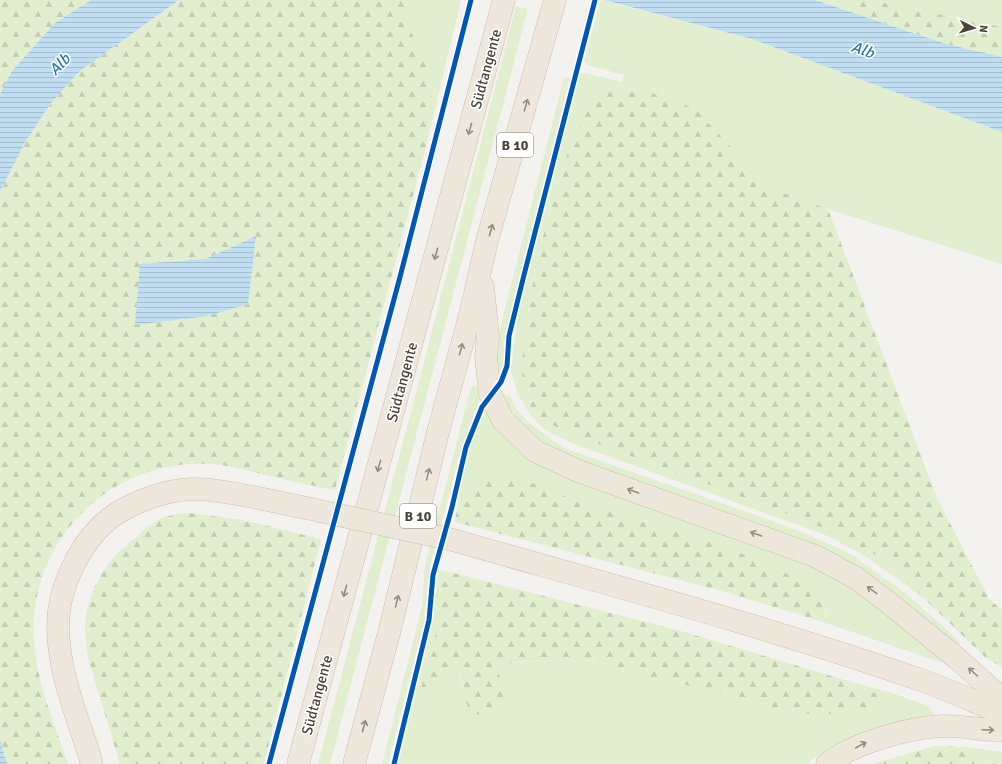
<svg xmlns="http://www.w3.org/2000/svg" width="1002" height="764" font-family="Signika,sans-serif">
	<style>
		.green { fill: #e1eecf }
		.forest { fill: url(#forest-firs); fill-rule: evenodd }
		.water { fill: url(#water-rules) }
		.lines { fill: none; stroke-linecap: round; stroke-linejoin: round }
		.highway-casing { stroke: #ccbfa9; stroke-width: 23 }
		.highway { stroke: #ede8db; stroke-width: 22 }
		.highway-bridge-casing { stroke: #ccbfa9; stroke-width: 23; stroke-linecap: butt }
		.highway-bridge { stroke: #ede8db; stroke-width: 22 }
		.cycleway-casing { stroke: #fff; stroke-width: 8 }
		.cycleway { stroke: #0057b8; stroke-width: 5 }
		.oneway { stroke: #948e82 }
		.labels { text-anchor: middle; stroke-width: 3; stroke-linejoin: round; paint-order: stroke }
		.shield { fill: #fff; stroke: #817c74; stroke-width: 1 }
		.shield-label { font-size: 14px; font-weight: bold; fill: #4b4439 }
		.street-label { font-size: 15px; fill: #4b4439; stroke: #fff }
		.water-label { font-size: 16px; font-style: italic; fill: #2e7ab2; stroke: #fff }
	</style>
	<defs>
		<pattern id="forest-firs" width="22" height="20" patternUnits="userSpaceOnUse"><rect width="22" height="20" fill="#e1eecf"/><path d="M5 1l3.5 6h-7zM16 11l3.5 6h-7z" fill="#c3cdb2"/></pattern>
		<pattern id="water-rules" width="6" height="5" patternUnits="userSpaceOnUse"><rect width="6" height="5" fill="#c0ddf1"/><path d="M0 2.5h6" fill="none" stroke="#a6bfcf"/></pattern>
	</defs>
	<rect width="100%" height="100%" fill="#f4f2ee"/>
	<g class="green">
		<polygon points="412,0 461,0 428,139 432,94 426,66 407,22"/>
		<polygon points="601,0 752,39 1002,132 1002,264 828,209 750,181 728,144 579,128 571,141 537,257 523,346 522,383 528,404 543,419 563,431 805,520 852,542 883,559 928,601 865,556 828,536 569,442 544,429 533,418 518,396 511,371 517,317 579,75 581,73 585,73 622,82 624,75 587,65 584,61"/>
		<polygon points="815,0 1002,0 1002,27 875,1 855,3 842,9"/>
		<polygon points="516,6 528,9 330,764 318,764 418,385"/>
		<polygon points="564,77 570,78 508,324 503,367 498,372 497,370 500,328"/>
		<polygon points="473,386 477,387 480,398 460,454 430,567 424,623 388,764 382,764 422,606 425,565 471,387"/>
		<path d="M 503,394 L 509,395 L 517,410 L 529,423 L 564,448 L 764,518 L 809,535 L 851,554 L 908,595 L 959,641 L 960,644 L 958,645 C 918,614 876,574 830,552 L 559,453 C 535,438 514,421 503,394 Z"/>
		<path d="M 486,411 L 497,429 L 521,454 L 554,472 L 827,573 L 858,592 L 945,660 L 941,662 L 934,660 L 823,622 L 827,609 L 820,589 L 734,550 L 659,526 L 585,505 L 561,494 L 464,492 L 457,508 C 463,477 466,438 486,411 Z"/>
		<path d="M 435,606 L 438,608 L 438,621 L 434,643 L 420,695 L 420,701 L 429,698 L 436,683 L 453,665 L 460,672 L 465,699 L 500,681 C 499,673 500,668 507,663 L 567,660 L 599,662 L 658,679 L 740,697 L 787,712 L 826,715 L 848,709 L 875,706 L 867,689 L 848,681 L 892,693 L 928,706 L 931,709 L 934,716 C 889,721 842,734 807,764 L 397,764 L 428,643 Z"/>
		<polygon points="967,747 1002,752 1002,764 973,757"/>
	</g>
	<g class="forest">
		<polygon points="0,0 91,0 55,23 12,71 0,94"/>
		<path d="M 179,0 L 412,0 L 407,22 L 426,66 L 432,94 L 428,139 L 335,490 C 316,486 298,483 279,478 C 256,473 232,465 208,464 C 108,460 27,542 34,642 C 37,683 55,725 68,764 L 7,764 L 0,740 L 0,193 L 24,144 L 51,103 L 80,71 ZM 256,236 L 135,325 L 141,264 L 206,259 Z"/>
		<polygon points="875,1 1002,27 1002,57 946,44 842,9 855,3"/>
		<polygon points="605,91 645,92 672,98 696,110 728,144 750,181 828,209 937,498 989,599 1002,610 1002,667 986,658 883,559 852,542 805,520 563,431 543,419 528,404 522,383 523,346 537,257 571,141 591,105"/>
		<path d="M 515,481 L 536,484 L 585,505 L 659,526 L 734,550 L 820,589 L 828,599 L 823,622 L 722,591 L 455,522 C 456,513 458,500 464,492 C 475,479 500,482 515,481 Z"/>
		<path d="M 191,513 L 243,520 L 321,539 L 264,764 L 120,764 C 112,739 105,713 97,688 C 91,668 84,647 85,625 C 87,593 105,562 130,542 C 155,521 158,515 191,513 Z"/>
		<path d="M 438,569 L 681,631 L 848,681 L 875,693 L 878,698 L 875,706 L 848,709 L 826,715 L 787,712 L 740,697 L 658,679 L 599,662 L 567,660 L 513,662 L 503,666 L 499,673 L 503,692 L 503,708 C 496,713 491,715 483,715 C 460,714 466,686 460,672 C 459,670 455,667 453,665 L 436,683 L 429,698 L 420,701 L 419,695 L 434,643 L 438,621 L 438,608 L 435,606 Z"/>
		<polygon points="935,746 967,747 973,757 998,764 872,764"/>
	</g>
	<g class="water">
		<polygon points="91,0 179,0 80,71 51,103 24,144 0,192 0,94 12,71 55,23"/>
		<polygon points="604,0 815,0 946,44 1002,57 1002,132 752,39"/>
		<polygon points="256,236 248,304 207,316 135,325 140,264 206,259"/>
		<polygon points="0,740 7,764 0,764"/>
	</g>
	<g class="lines">
		<defs>
			<g id="highway">
				<polyline points="483,287 488,336 486,357 490,394 503,420 535,451 578,471 815,556 856,578 889,603 959,660 1002,699"/>
				<path d="M 449,539 C 607,584 765,626 921,680 C 948,690 975,702 1002,713"/>
				<path d="M 92,764 C 79,720 58,673 58,626 C 58,591 76,551 101,526 C 122,505 163,490 192,489 C 207,488 222,492 237,494 C 265,499 292,505 320,511"/>
				<polyline points="298,764 504,0"/>
				<polyline points="354,764 389,633 438,432 470,315 487,241 555,0"/>
				<path d="M 827,764 C 853,743 911,727 943,726 C 963,725 982,731 1002,730"/>
			</g>
		</defs>
		<use href="#highway" class="highway-casing"/>
		<use href="#highway" class="highway"/>
		<defs>
			<polyline id="highway-bridge" points="320,511 449,539"/>
		</defs>
		<use href="#highway-bridge" class="highway-bridge-casing"/>
		<use href="#highway-bridge" class="highway-bridge"/>
		<defs>
			<g id="cycleway">
				<polyline points="269,764 400,277 471,0"/>
				<polyline points="394,764 429,620 433,575 452,507 466,447 482,407 501,382 507,366 509,336 524,275 595,0"/>
			</g>
		</defs>
		<use href="#cycleway" class="cycleway-casing"/>
		<use href="#cycleway" class="cycleway"/>
	</g>
	<defs><path id="oneway-shaft" d="M-6 0H5M1.5-3L5.5 0L1.5 3" fill="none" stroke-width="1.6" stroke-linecap="round" stroke-linejoin="round"/></defs>
	<g class="oneway">
		<use href="#oneway-shaft" transform="translate(526 105) rotate(-74)"/>
		<use href="#oneway-shaft" transform="translate(470 129) rotate(105)"/>
		<use href="#oneway-shaft" transform="translate(491 230) rotate(-74)"/>
		<use href="#oneway-shaft" transform="translate(436 254) rotate(105)"/>
		<use href="#oneway-shaft" transform="translate(461 349) rotate(-75)"/>
		<use href="#oneway-shaft" transform="translate(379 466) rotate(105)"/>
		<use href="#oneway-shaft" transform="translate(428 474) rotate(-76)"/>
		<use href="#oneway-shaft" transform="translate(633 491) rotate(-160)"/>
		<use href="#oneway-shaft" transform="translate(756 534) rotate(-160)"/>
		<use href="#oneway-shaft" transform="translate(872 590) rotate(-144)"/>
		<use href="#oneway-shaft" transform="translate(345 591) rotate(105)"/>
		<use href="#oneway-shaft" transform="translate(397 601) rotate(-76)"/>
		<use href="#oneway-shaft" transform="translate(973 672) rotate(-138)"/>
		<use href="#oneway-shaft" transform="translate(364 726) rotate(-75)"/>
		<use href="#oneway-shaft" transform="translate(988 730) rotate(2)"/>
		<use href="#oneway-shaft" transform="translate(861 745) rotate(-28)"/>
	</g>
	<g class="labels">
		<g class="shield">
			<rect x="497" y="133" width="36" height="24" rx="3"/>
			<rect x="400" y="504" width="36" height="24" rx="3"/>
		</g>
		<g class="shield-label">
			<text x="515" y="150">B 10</text>
			<text x="418" y="521">B 10</text>
		</g>
		<g class="street-label">
			<text transform="translate(486 69) rotate(-75)" y="5">Südtangente</text>
			<text transform="translate(402 382) rotate(-75)" y="5">Südtangente</text>
			<text transform="translate(317 695) rotate(-75)" y="5">Südtangente</text>
		</g>
		<g class="water-label">
			<text transform="translate(863 49) rotate(19)" y="6">Alb</text>
			<text transform="translate(59 64) rotate(-46)" y="6">Alb</text>
		</g>
	</g>
	<g transform="translate(974 28) rotate(95)" stroke="#ffffff" stroke-width="3" paint-order="stroke">
	<path d="M0-3L7 15L0 10L-7 15Z" fill="#4b4439"/>
	<text y="-6" font-size="11" font-weight="bold" text-anchor="middle" fill="#4b4439">N</text>
	</g>
</svg>
